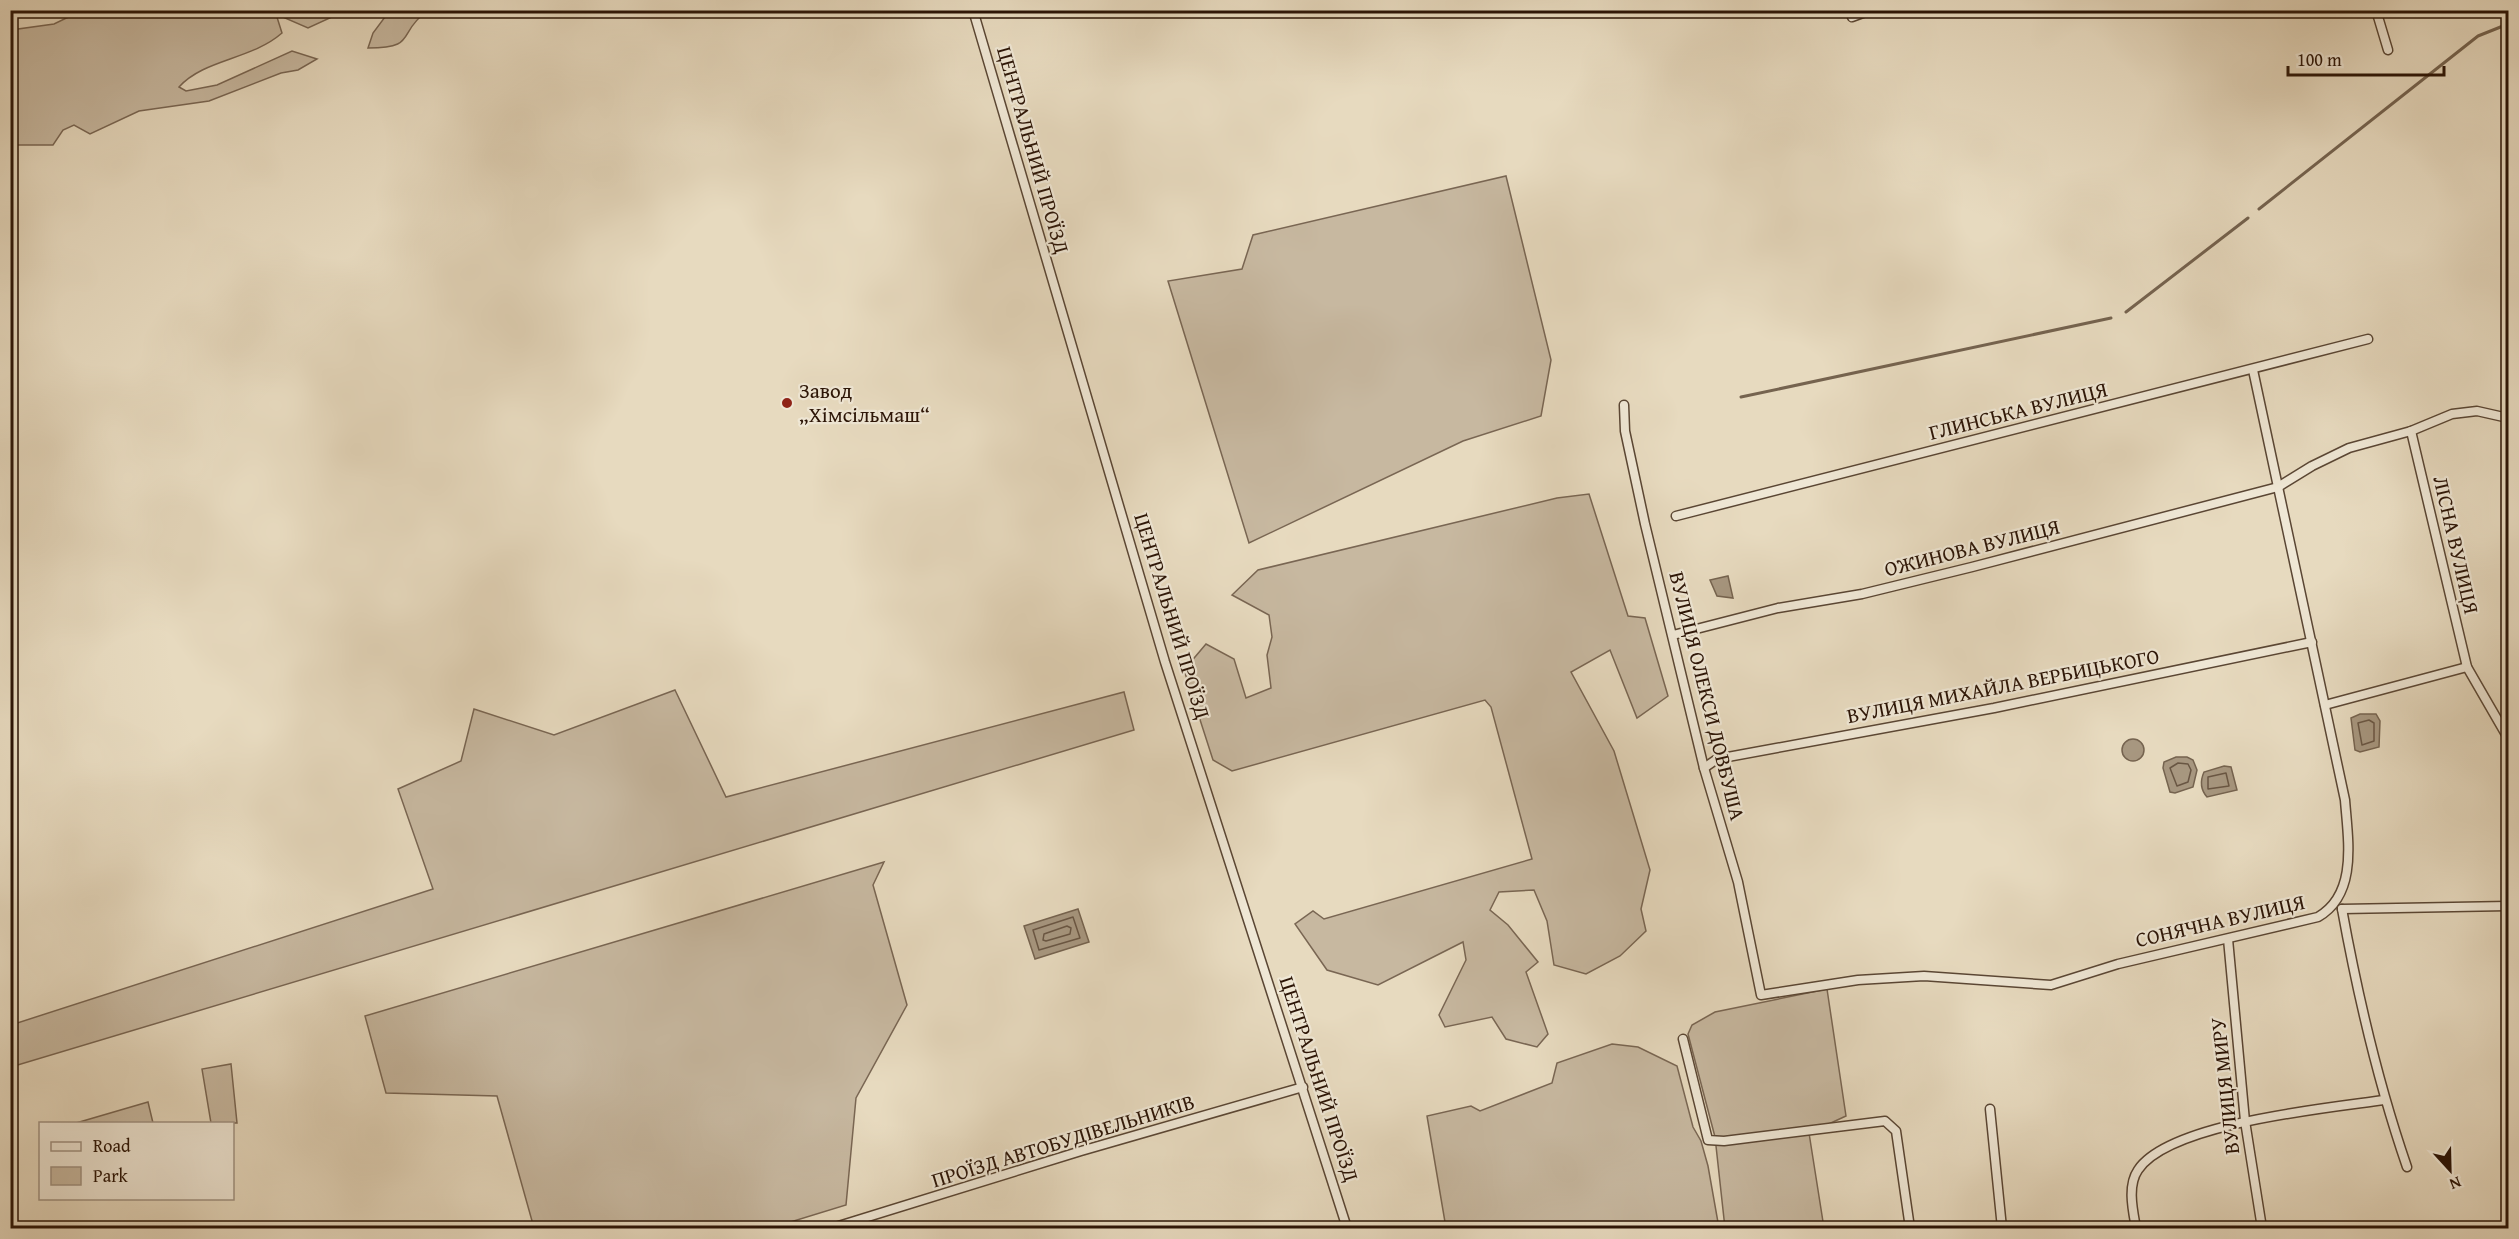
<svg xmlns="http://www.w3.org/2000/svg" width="2519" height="1239" font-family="'Gentium Book Plus',serif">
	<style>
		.green { fill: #c7b8a0; stroke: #796653; stroke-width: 1.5 }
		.water { fill: #a79780; stroke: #75634f; stroke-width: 1.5 }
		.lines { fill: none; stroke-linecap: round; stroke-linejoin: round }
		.shore { stroke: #695643; stroke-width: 1.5 }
		.stream { stroke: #75634f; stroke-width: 3 }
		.minor-casing { stroke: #5a4634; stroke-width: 11 }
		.minor { stroke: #efe7d5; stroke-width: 8 }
		.poi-dot { fill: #8f2418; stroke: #efe7d5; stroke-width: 2 }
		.labels { text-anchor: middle; stroke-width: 4.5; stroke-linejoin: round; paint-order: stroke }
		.street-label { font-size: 21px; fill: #2b1406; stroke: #efe7d5 }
		.poi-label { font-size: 21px; fill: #2b1406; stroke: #efe7d5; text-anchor: start }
	</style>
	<rect width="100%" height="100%" fill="#e7dabf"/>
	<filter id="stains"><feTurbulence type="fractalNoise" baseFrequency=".00333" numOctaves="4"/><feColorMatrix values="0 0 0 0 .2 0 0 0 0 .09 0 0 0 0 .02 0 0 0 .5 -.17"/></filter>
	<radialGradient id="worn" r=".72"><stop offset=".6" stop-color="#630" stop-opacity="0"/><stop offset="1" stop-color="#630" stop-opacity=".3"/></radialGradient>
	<g class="green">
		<path d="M 83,10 L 345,10 L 345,11 L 308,28 L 276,14 L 282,33 C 251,60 204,59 179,87 L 186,91 L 217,85 L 292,51 L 317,59 L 298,70 L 281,73 L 209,101 L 139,111 L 90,134 L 74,125 L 63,130 L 53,145 L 16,145 L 11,160 L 11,30 L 54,24 Z"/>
		<path d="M 381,11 L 427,11 C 396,34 418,48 368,48 L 373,33 L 385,17 Z"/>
		<polygon points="1506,176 1551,360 1541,416 1463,441 1249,543 1168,281 1242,269 1253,235"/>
		<polygon points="1589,494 1628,616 1645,618 1668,696 1637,718 1610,650 1571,672 1614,751 1650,870 1641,909 1646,931 1620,956 1586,974 1554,965 1547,921 1534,890 1499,892 1490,910 1508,925 1538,962 1526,972 1548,1034 1537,1047 1506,1039 1492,1017 1445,1027 1439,1015 1466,960 1463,942 1378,985 1327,970 1295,924 1313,911 1324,919 1532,859 1491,707 1485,700 1232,771 1213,760 1184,670 1206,644 1234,659 1246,698 1271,688 1267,655 1272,637 1269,615 1232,595 1258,570 1557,498"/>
		<polygon points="675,690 726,797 1124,692 1134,730 11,1067 11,1025 433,889 398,789 461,761 474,709 554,735"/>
		<polygon points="884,862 873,885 907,1005 856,1098 846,1205 771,1228 534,1228 497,1096 386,1093 365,1016"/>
		<polygon points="1827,989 1846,1116 1809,1133 1824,1228 1725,1228 1715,1137 1688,1034 1692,1025 1715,1012"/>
		<polygon points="1612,1044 1638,1047 1677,1066 1693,1127 1701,1141 1708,1166 1719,1228 1446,1228 1427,1116 1471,1106 1480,1111 1552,1083 1557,1063"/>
		<polygon points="231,1064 237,1123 211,1123 202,1069"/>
		<polygon points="148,1102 153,1123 76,1123"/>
	</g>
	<g class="water">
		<polygon points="1728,576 1733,598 1717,596 1710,580"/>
		<polygon points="2360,714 2376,714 2380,721 2379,747 2360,752 2355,750 2351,718"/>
		<circle cx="2133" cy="750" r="11"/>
		<polygon points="2176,757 2187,757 2193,760 2197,770 2193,787 2175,793 2170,792 2163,768 2164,762"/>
		<path d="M 2224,766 L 2231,767 L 2237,790 L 2207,797 C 2200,789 2200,781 2204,772 Z"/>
		<polygon points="1078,909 1089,942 1035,959 1024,926"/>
	</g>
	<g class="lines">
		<g class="shore">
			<polygon points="2369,720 2374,723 2374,741 2362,745 2358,723"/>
			<polygon points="2178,763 2188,764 2191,770 2188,782 2177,786 2170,768"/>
			<polygon points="2226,773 2229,786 2208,789 2208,777"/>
			<polygon points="1073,917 1080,938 1039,950 1033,930"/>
			<polygon points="1067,926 1071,928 1070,934 1046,941 1043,940 1044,934"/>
		</g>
		<g class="stream">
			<polyline points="2259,209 2478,36 2508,24"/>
			<polyline points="2126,312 2248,218"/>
			<polyline points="1741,397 2111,318"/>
		</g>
		<defs>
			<g id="minor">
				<polyline points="973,10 1165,662 1347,1228"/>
				<polyline points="2376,10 2388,50"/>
				<polyline points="1852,17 1871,10"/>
				<path d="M 1624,405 L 1625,431 L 1645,524 L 1704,768 L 1738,882 L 1761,995 L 1858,980 L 1924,976 L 2051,985 L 2118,964 L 2318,917 C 2358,894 2348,840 2345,800 L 2253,370"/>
				<polyline points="2411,431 2467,667 2508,738"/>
				<polyline points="1676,516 2368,339"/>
				<polyline points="1673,635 1778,608 1862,594 1972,567 2278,487 2312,466 2349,448 2411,431 2452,414 2477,411 2508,418"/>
				<polyline points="2325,705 2467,667"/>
				<polyline points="1704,768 1717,759 1994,708 2312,642"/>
				<path d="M 2342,909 C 2358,997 2378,1083 2407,1167"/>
				<polyline points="2342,909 2508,906"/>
				<polyline points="2228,939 2245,1121 2262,1228"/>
				<polyline points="1683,1039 1708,1140 1724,1141 1885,1121 1896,1131 1910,1228"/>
				<polyline points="1990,1109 2002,1228"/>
				<polyline points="832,1228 1081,1151 1303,1087"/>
				<path d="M 2136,1228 C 2133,1211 2127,1186 2138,1170 C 2169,1123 2329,1108 2384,1100"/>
			</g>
		</defs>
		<use href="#minor" class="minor-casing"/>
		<use href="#minor" class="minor"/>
	</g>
	<circle class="poi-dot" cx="787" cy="403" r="6"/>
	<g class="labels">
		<g class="street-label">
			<text transform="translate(1033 150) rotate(74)" y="7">ЦЕНТРАЛЬНИЙ ПРОЇЗД</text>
			<text transform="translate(2018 411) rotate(-14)" y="7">ГЛИНСЬКА ВУЛИЦЯ</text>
			<text transform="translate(2456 545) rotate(77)" y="7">ЛІСНА ВУЛИЦЯ</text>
			<text transform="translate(1972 548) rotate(-14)" y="7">ОЖИНОВА ВУЛИЦЯ</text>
			<text transform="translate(1172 616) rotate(73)" y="7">ЦЕНТРАЛЬНИЙ ПРОЇЗД</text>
			<text transform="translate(2003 686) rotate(-11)" y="7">ВУЛИЦЯ МИХАЙЛА ВЕРБИЦЬКОГО</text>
			<text transform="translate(1707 696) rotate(76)" y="7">ВУЛИЦЯ ОЛЕКСИ ДОВБУША</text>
			<text transform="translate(2220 921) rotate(-13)" y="7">СОНЯЧНА ВУЛИЦЯ</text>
			<text transform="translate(1319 1079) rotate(72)" y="7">ЦЕНТРАЛЬНИЙ ПРОЇЗД</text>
			<text transform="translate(2225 1086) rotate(-96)" y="7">ВУЛИЦЯ МИРУ</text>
			<text transform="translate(1063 1141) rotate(-17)" y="7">ПРОЇЗД АВТОБУДІВЕЛЬНИКІВ</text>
		</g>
		<g class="poi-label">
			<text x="799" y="398">Завод<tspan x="799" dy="24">„Хімсільмаш“</tspan></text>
		</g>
	</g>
	<rect width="2519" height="1239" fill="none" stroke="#e7dabf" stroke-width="36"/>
	<rect x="12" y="12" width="2495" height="1215" fill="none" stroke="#2b1406" stroke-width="3"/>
	<rect x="18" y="18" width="2483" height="1203" fill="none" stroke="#2b1406" stroke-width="1.5"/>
	<rect x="39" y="1122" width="195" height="78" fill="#efe7d5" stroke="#a19382" stroke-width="1.5"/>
	<rect x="51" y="1142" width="30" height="9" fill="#efe7d5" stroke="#a19382" stroke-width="1.5"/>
	<text x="93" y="1152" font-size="18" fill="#2b1406">Road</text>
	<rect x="51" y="1167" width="30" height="18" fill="#c7b8a0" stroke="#a19382" stroke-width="1.5"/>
	<text x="93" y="1182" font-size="18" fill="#2b1406">Park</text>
	<g transform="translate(2450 1170) rotate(158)" stroke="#efe7d5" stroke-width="4.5" paint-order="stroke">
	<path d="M0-4.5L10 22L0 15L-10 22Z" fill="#2b1406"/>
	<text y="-9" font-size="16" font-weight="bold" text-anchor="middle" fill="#2b1406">N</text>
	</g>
	<path d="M2288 66v9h156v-9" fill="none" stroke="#2b1406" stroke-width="3"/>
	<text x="2297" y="66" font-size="18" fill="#2b1406" stroke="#efe7d5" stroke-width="4.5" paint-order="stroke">100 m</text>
	<rect width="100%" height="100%" filter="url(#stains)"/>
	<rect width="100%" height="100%" fill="url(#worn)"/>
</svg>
